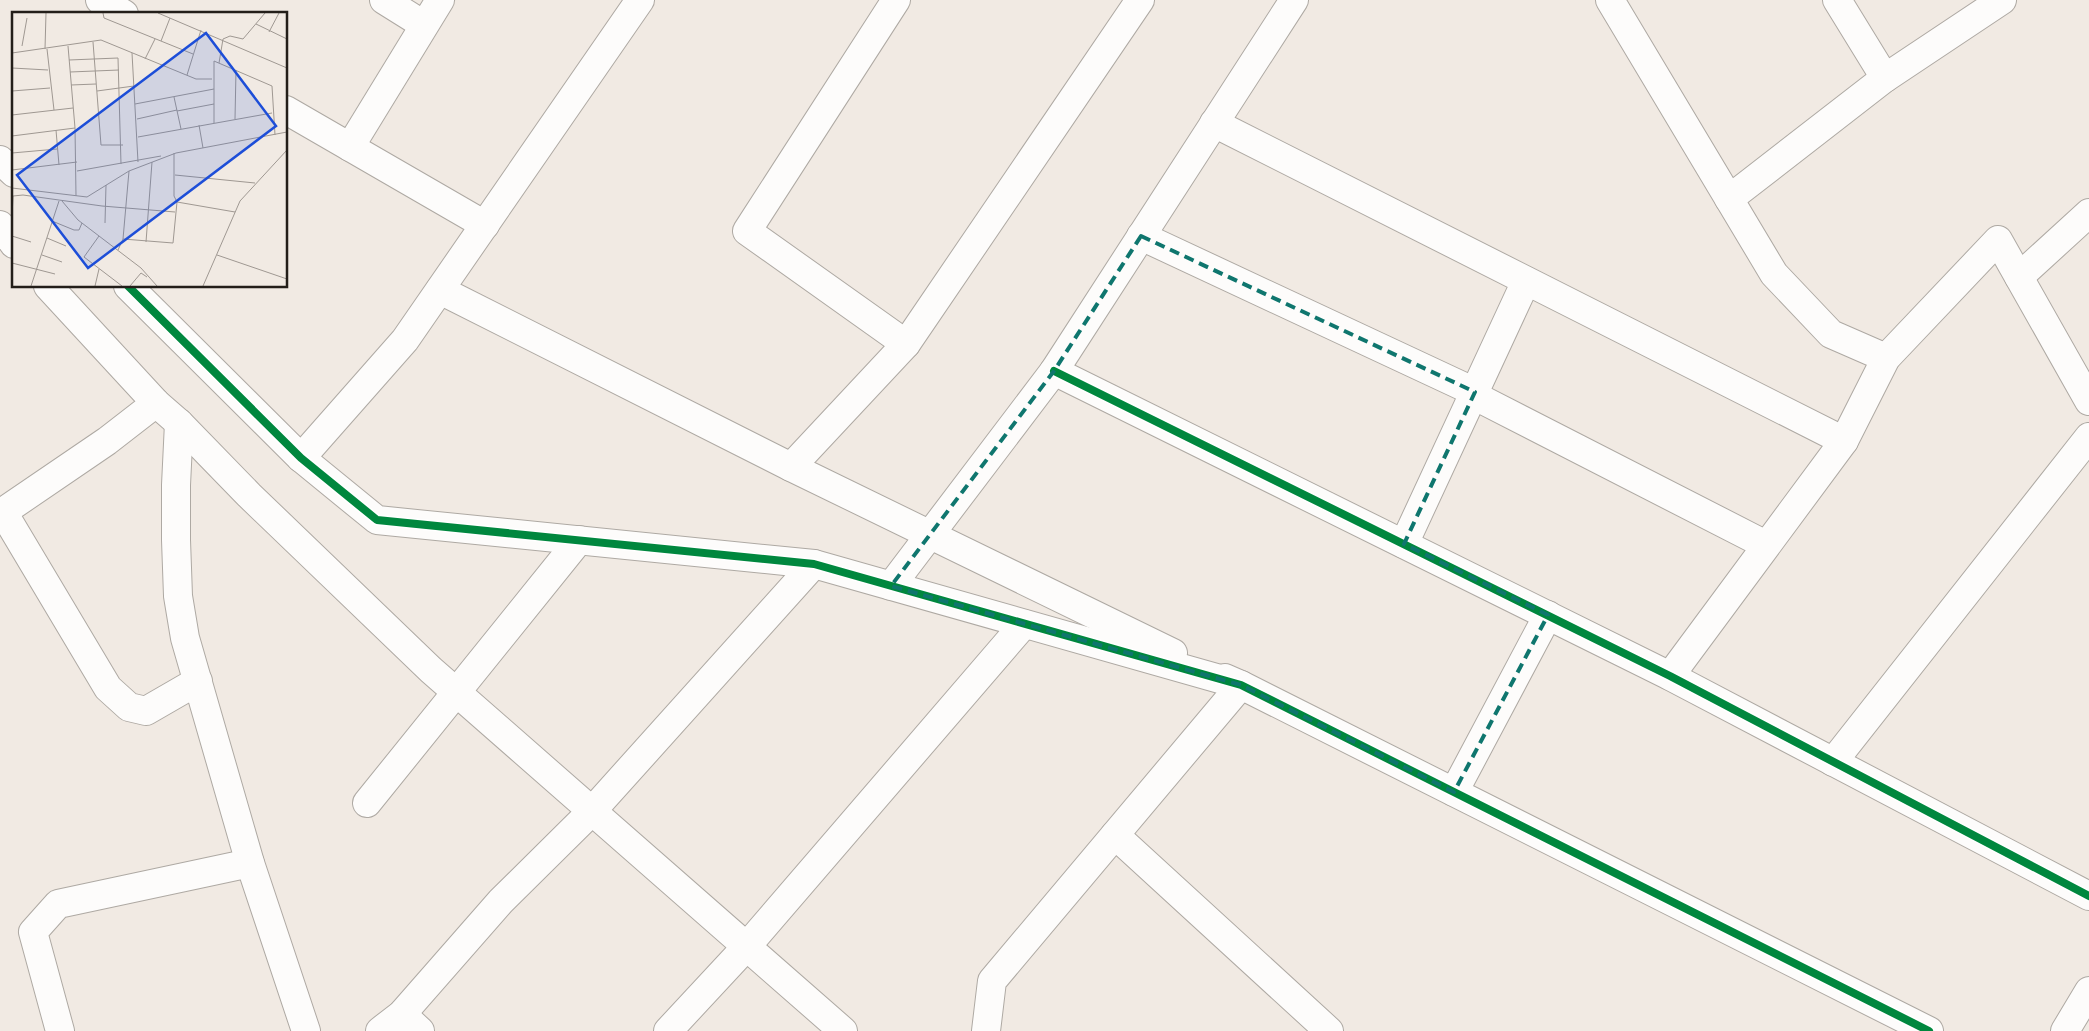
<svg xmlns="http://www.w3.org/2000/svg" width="2089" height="1031" font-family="Karla,sans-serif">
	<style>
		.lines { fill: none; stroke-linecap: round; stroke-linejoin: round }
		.minor-casing { stroke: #aea9a3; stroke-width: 30 }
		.minor { stroke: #fdfcfb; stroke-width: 28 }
		.cycleway-casing { stroke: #fff; stroke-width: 11 }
		.cycleway { stroke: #00873e; stroke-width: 8 }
		.marked { fill: none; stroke: #0f766e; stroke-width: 4; stroke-dasharray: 10 6; stroke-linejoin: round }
		.inset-road { fill: none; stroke: #9f9892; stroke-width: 1 }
		.view { fill: #1d4ed8; fill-opacity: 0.15; stroke: #1d4ed8; stroke-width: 2.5 }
		.inset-edge { fill: none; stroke: #231e19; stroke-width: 2.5 }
	</style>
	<rect width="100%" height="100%" fill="#f1eae3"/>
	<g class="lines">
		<defs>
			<g id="minor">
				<polyline points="100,0 124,14"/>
				<polyline points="384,0 424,25"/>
				<polyline points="896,0 747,231 906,344"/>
				<polyline points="1610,0 1774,274 1831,334 1886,358"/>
				<polyline points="1837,0 1885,78"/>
				<polyline points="286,110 485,225"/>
				<polyline points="1214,123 1844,441"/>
				<polyline points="350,147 440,0"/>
				<polyline points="0,160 14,173"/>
				<polyline points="1729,199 1885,78 2002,0"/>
				<polyline points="0,225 14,244"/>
				<polyline points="1141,236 1475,392"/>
				<polyline points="2019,277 2089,213"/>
				<polyline points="48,286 156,403 179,423 249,495 431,670 843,1031"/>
				<polyline points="128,286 301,458 377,520 814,564 1241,685 1929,1031"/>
				<polyline points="440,290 791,467 1173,653"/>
				<polyline points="1054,371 1670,676 2089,896"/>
				<polyline points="1473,395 1766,545"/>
				<polyline points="179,423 176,485 176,540 178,596 185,638 250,863 306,1031"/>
				<polyline points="301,458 405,340 640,0"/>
				<polyline points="791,467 906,344 1140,0"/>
				<polyline points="3,512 108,688 129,707 146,711 198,681"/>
				<polyline points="0,514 107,441 156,403"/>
				<polyline points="1404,544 1526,281"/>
				<polyline points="891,586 1054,371 1294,0"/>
				<polyline points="1670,676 1844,441 1886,358 1998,240 2089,401"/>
				<polyline points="1833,762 2089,437"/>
				<polyline points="1454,792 1548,615"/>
				<polyline points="367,803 579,540"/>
				<polyline points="1115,835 1329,1031"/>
				<polyline points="402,1014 420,1031"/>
				<polyline points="60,1031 33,932 58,904 250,863"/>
				<polyline points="380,1031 402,1014 501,901 592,811 814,564"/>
				<polyline points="668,1031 747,946 1024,624"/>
				<polyline points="986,1031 992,981 1241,685 1225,678"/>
				<polyline points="2065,1031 2089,991"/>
			</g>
		</defs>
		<use href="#minor" class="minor-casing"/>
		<use href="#minor" class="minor"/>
		<defs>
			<g id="cycleway">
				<polyline points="128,286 301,458 377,520 814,564 1241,685 1929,1031"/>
				<polyline points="1054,371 1670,676 2089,896"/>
			</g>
		</defs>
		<use href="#cycleway" class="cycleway-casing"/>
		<use href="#cycleway" class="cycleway"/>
	</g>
	<path class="marked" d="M 1141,236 L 1475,392 L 1404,544 L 1548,615 L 1454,792 L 1241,685 L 891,586 L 1054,371 Z"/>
	<g transform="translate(12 12)">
		<rect width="275" height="275" fill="#f1eae3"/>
		<path class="inset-road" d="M 91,1 L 92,6 L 181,42M 146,1 L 275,56M 244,12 L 275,27M 257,20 L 267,1M 149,29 L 158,6M 81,30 L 89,133 L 111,133M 10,34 L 15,6M 56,34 L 63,116 L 64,184M 33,37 L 34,1M 35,37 L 42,98M 0,41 L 89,28 L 184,67 L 200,67M 120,41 L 126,150M 133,47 L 143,27M 57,48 L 106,46 L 109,152M 207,51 L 211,27 L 218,24 L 231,27 L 253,1M 0,56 L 36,58M 58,60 L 107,58M 175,63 L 189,18M 59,73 L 84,72M 0,79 L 38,76M 85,79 L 122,74M 162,85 L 169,117M 123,92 L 202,77M 165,99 L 202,92M 0,103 L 61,96M 125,107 L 165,98M 223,107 L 224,58M 202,111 L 202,49 L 260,74 L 263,123M 187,113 L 191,136M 44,118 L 47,153M 0,124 L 63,116M 126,125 L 260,101M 0,141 L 45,137M 0,158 L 65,150M 65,159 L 149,144M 163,163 L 243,171M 0,176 L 75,185 L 117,159 L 164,141 L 275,120M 50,189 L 66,208 L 129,256 L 145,274M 165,190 L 223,200M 0,205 L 1,184 L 11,183 L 90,194 L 163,200M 40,209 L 62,218 L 67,218 L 70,211M 93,211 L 94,173M 0,224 L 19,230M 87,224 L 72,245 L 110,274M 35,226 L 54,234M 111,227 L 161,231 L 165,190 L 162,184 L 162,141M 134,230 L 140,150M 106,238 L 111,227 L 117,159M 30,243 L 50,250M 205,243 L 275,267M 0,251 L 43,262M 19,274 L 47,189M 83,274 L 87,257M 118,274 L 129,261 L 135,265M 191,274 L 228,189 L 275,138"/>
		<path class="view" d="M 194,21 L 264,114 L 76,256 L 5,163 Z"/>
		<rect width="275" height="275" class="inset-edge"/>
	</g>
</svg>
